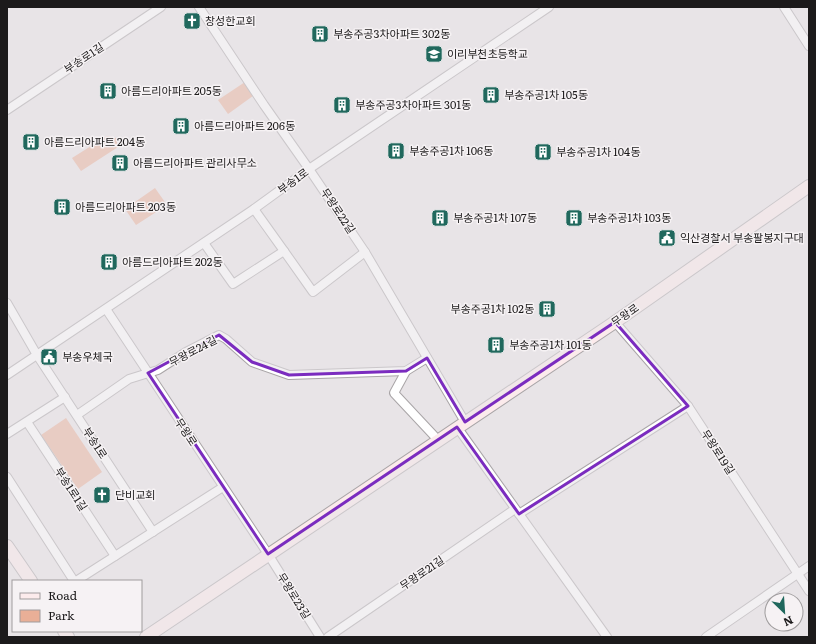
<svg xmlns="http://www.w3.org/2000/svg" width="816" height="644" font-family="Literata,'Noto Sans KR',serif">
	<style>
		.green { fill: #e9af97 }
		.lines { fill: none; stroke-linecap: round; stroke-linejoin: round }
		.street-casing { stroke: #a9a5a7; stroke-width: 10 }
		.secondary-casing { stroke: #a9a5a7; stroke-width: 14 }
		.street { stroke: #fff; stroke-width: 8 }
		.secondary { stroke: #fcebec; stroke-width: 12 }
		.marked { fill: none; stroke: #7b2cbf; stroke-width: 3; stroke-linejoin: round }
		.labels { text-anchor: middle; stroke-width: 3; stroke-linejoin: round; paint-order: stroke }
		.poi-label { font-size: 11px; fill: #1c1a1b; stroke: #f6f2f4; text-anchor: start }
		.street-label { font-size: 11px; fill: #1c1a1b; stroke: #f6f2f4 }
	</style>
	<rect width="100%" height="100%" fill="#e8e4e7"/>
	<g class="green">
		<polygon points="248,80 257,93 228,114 218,100"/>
		<polygon points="107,136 116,138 118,147 81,171 72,158"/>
		<polygon points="155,188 167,205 136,225 125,209"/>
		<polygon points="66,418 102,472 78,489 41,435"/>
	</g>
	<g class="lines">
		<defs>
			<g id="street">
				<polyline points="199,7 264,105 309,169 365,252 465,422"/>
				<polyline points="784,7 809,46"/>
				<polyline points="7,110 161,7"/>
				<polyline points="204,243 233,284 284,251 254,209"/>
				<polyline points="284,251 313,292 365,252"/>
				<polyline points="7,303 37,355 153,532"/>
				<polyline points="106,309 268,554 320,637"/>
				<polyline points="615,322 688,406 809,591"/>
				<polyline points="406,371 394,393 438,440"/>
				<polyline points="7,375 254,209 309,169 549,7"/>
				<polyline points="77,415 129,379 158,370 186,352 219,335 226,339 252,362 289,375 406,371 427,358"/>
				<polyline points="27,422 115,556"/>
				<polyline points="457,427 607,637"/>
				<polyline points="7,434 65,397"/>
				<polyline points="7,477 74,581"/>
				<polyline points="519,514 688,406"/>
				<polyline points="76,581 223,487"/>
				<polyline points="328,637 515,509"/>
				<polyline points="706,637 809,566"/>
			</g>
			<g id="secondary">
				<polyline points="7,546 31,581"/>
				<polyline points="64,631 68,637"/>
				<polyline points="146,637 615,322 809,186"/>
			</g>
		</defs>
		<use href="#street" class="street-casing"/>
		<use href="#secondary" class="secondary-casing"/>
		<use href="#street" class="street"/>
		<use href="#secondary" class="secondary"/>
	</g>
	<path d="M0 0H816V644H0ZM 615,322 L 688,406 L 519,514 L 457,427 L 268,554 L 148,373 L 219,335 L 252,362 L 289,375 L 406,371 L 427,358 L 465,422 Z" fill="#e8e4e7" fill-opacity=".55" fill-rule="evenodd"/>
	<path class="marked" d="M 615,322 L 688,406 L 519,514 L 457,427 L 268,554 L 148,373 L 219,335 L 252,362 L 289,375 L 406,371 L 427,358 L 465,422 Z"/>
	<defs>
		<symbol id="church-square" viewBox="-11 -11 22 22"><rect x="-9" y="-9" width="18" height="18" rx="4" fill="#20685d" stroke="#f6f2f4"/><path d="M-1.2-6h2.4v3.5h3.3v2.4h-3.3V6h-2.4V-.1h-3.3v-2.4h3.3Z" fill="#fff"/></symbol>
		<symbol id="building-square" viewBox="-11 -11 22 22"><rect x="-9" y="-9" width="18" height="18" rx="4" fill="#20685d" stroke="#f6f2f4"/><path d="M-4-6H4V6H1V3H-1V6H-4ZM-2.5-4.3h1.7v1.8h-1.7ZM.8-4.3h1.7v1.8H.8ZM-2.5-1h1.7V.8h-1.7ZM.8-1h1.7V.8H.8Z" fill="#fff"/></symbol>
		<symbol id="school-square" viewBox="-11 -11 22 22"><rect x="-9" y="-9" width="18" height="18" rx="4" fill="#20685d" stroke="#f6f2f4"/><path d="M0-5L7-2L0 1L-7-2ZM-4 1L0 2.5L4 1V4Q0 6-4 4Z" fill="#fff"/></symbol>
		<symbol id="civic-square" viewBox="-11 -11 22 22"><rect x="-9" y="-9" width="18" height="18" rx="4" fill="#20685d" stroke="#f6f2f4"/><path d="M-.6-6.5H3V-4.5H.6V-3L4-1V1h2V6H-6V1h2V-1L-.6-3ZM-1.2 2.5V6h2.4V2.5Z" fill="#fff"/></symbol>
	</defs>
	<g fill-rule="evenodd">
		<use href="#church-square" x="182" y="11" width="20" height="20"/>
		<use href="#building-square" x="310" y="24" width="20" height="20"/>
		<use href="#school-square" x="424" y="44" width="20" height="20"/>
		<use href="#building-square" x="98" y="81" width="20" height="20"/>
		<use href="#building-square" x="481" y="85" width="20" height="20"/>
		<use href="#building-square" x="332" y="95" width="20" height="20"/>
		<use href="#building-square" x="171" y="116" width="20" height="20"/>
		<use href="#building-square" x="21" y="132" width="20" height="20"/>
		<use href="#building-square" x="386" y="141" width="20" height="20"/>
		<use href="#building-square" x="533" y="142" width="20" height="20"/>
		<use href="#building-square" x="110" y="153" width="20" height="20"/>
		<use href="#building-square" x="52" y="197" width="20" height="20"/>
		<use href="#building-square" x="430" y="208" width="20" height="20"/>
		<use href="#building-square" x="564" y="208" width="20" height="20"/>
		<use href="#civic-square" x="657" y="228" width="20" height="20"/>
		<use href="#building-square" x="99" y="252" width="20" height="20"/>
		<use href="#building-square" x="537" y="299" width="20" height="20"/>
		<use href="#building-square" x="486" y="335" width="20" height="20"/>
		<use href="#civic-square" x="39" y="347" width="20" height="20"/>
		<use href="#church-square" x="92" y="485" width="20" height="20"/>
	</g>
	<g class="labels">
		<g class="poi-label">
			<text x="205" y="25">창성한교회</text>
			<text x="333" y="38">부송주공3차아파트 302동</text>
			<text x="447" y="58">이리부천초등학교</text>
			<text x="121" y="95">아름드리아파트 205동</text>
			<text x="504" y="99">부송주공1차 105동</text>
			<text x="355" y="109">부송주공3차아파트 301동</text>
			<text x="194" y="130">아름드리아파트 206동</text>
			<text x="44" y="146">아름드리아파트 204동</text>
			<text x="409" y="155">부송주공1차 106동</text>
			<text x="556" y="156">부송주공1차 104동</text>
			<text x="133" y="167">아름드리아파트 관리사무소</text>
			<text x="75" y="211">아름드리아파트 203동</text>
			<text x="453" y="222">부송주공1차 107동</text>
			<text x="587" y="222">부송주공1차 103동</text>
			<text x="680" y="242">익산경찰서 부송팔봉지구대</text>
			<text x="122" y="266">아름드리아파트 202동</text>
			<text x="534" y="313" text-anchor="end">부송주공1차 102동</text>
			<text x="509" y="349">부송주공1차 101동</text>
			<text x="62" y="361">부송우체국</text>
			<text x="115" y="499">단비교회</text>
		</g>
		<g class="street-label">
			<text transform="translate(84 58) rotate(-34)" y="4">부송로1길</text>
			<text transform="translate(293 181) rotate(-36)" y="4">부송1로</text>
			<text transform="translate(338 211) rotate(56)" y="4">무왕로22길</text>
			<text transform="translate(625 315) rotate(-35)" y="4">무왕로</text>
			<text transform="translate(193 351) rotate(-28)" y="4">무왕로24길</text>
			<text transform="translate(186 432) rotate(57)" y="4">무왕로</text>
			<text transform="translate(95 443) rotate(57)" y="4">부송1로</text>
			<text transform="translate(718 452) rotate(57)" y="4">무왕로19길</text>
			<text transform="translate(71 489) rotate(57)" y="4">부송1로1길</text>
			<text transform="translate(422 573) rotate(-34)" y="4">무왕로21길</text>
			<text transform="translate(294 596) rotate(58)" y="4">무왕로23길</text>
		</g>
	</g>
	<rect width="816" height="644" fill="none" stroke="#1c1a1b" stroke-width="16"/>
	<rect x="12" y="580" width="130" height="52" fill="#f6f2f4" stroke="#9f9c9d"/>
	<rect x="20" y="593" width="20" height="6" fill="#fcebec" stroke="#9f9c9d"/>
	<text x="48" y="600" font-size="12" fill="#1c1a1b">Road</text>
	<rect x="20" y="610" width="20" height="12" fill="#e9af97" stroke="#9f9c9d"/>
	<text x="48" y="620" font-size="12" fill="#1c1a1b">Park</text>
	<g transform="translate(784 612) rotate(155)"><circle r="19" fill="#f6f2f4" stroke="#9f9c9d"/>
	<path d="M0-3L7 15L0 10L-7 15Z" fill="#20685d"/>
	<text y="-6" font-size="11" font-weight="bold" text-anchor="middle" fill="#1c1a1b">N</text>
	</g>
</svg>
